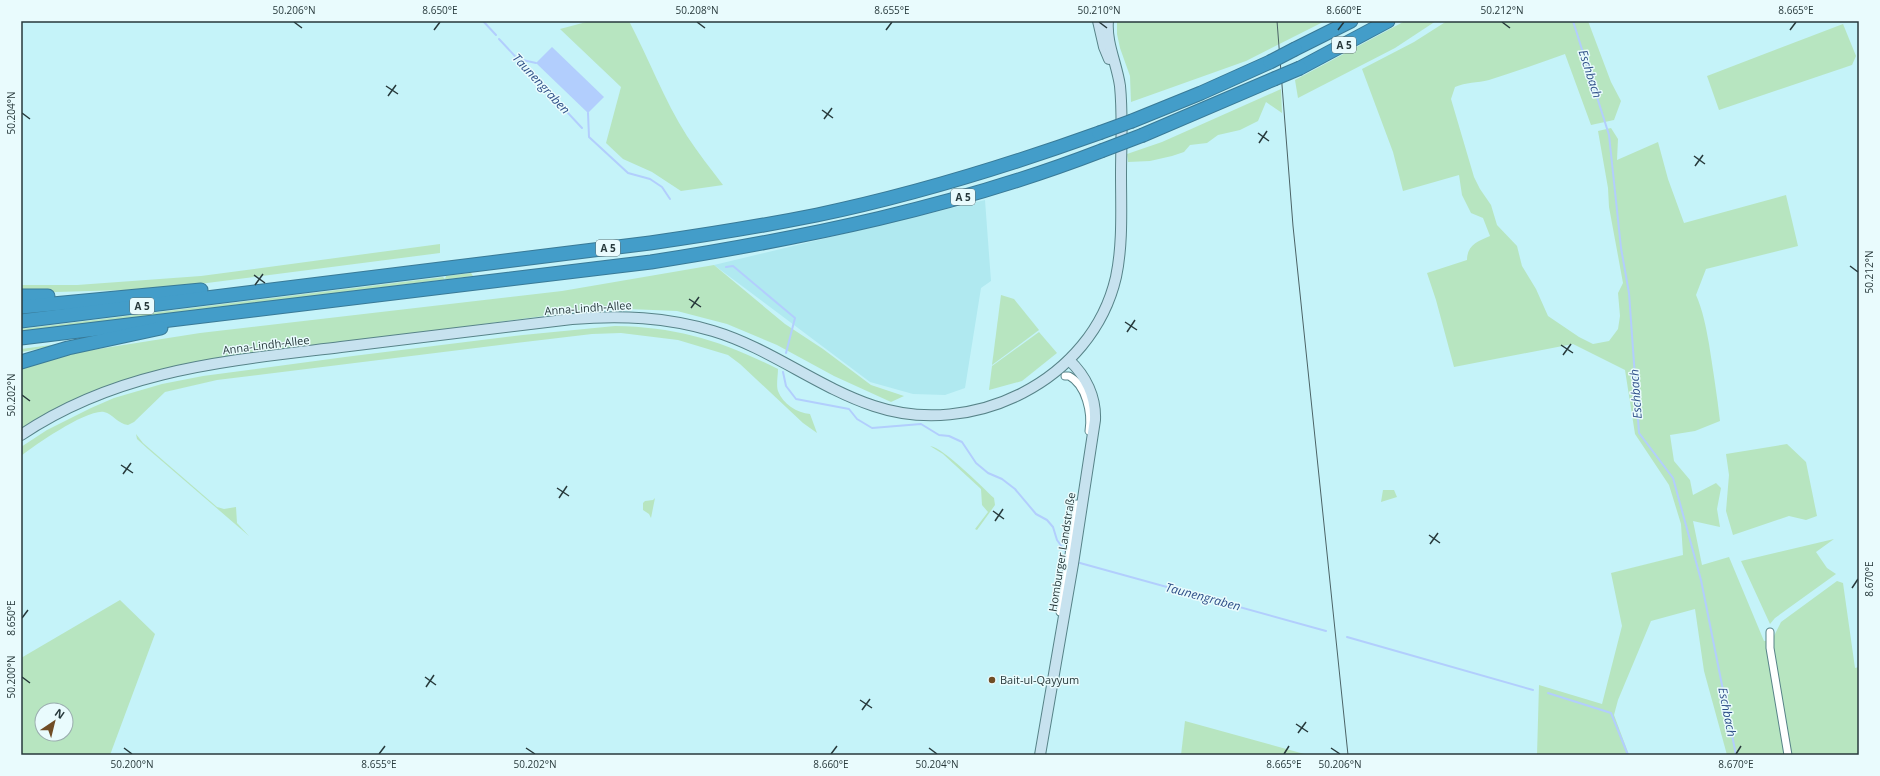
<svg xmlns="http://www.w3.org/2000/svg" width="1880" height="776" font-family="'Open Sans',sans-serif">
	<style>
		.built { fill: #b0e9f0 }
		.green { fill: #b7e5c0; fill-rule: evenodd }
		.water { fill: #b2cefd }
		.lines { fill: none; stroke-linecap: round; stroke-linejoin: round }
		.stream { stroke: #b2cefd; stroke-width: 2 }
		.street-casing { stroke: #578388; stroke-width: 9 }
		.secondary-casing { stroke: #578388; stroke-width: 12 }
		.highway-casing { stroke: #397a97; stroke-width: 15 }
		.street { stroke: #fff; stroke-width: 7 }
		.secondary { stroke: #c7e2ef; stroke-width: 10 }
		.highway { stroke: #439dc9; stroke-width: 13 }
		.tram { stroke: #4b6366; stroke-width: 1 }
		.highway-bridge-casing { stroke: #397a97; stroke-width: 15; stroke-linecap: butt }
		.highway-bridge { stroke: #439dc9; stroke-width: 13 }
		.ticks { fill: none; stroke: #27393b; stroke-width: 1.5 }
		.poi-dot { fill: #704d26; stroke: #e9fbfd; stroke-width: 1.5 }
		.labels { text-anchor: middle; stroke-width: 3; stroke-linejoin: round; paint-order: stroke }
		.shield { fill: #e9fbfd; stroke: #617375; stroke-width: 1 }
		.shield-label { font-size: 10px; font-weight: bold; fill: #27393b }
		.street-label { font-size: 11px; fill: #27393b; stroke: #e9fbfd }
		.poi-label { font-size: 11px; fill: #27393b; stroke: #e9fbfd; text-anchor: start }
		.water-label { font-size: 12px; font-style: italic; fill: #2e4f88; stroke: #e9fbfd }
		.neatline { fill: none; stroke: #27393b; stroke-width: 1.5 }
		.ticks-label { font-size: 10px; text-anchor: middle; fill: #27393b }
	</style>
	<rect width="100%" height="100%" fill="#c5f3f9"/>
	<polygon class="built" points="985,200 991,281 981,288 965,388 945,395 913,394 870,382 714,265"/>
	<g class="green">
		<path d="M 590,21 L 629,21 C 649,59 664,100 687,136 C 698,153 711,169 723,185 L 681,191 L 652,172 L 623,159 L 606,143 L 621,87 L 560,29 Z"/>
		<polygon points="1117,21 1325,21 1246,61 1131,102 1130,76 1120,48 1117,34"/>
		<polygon points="1405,21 1436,21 1395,48 1298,98 1295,80"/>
		<path d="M 1447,21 L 1588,21 L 1611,82 L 1621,101 L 1614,120 L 1591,125 L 1565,54 C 1540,63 1514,72 1489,80 C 1477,83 1466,82 1455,87 L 1451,99 L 1474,177 L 1480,189 L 1491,205 L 1497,225 L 1517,246 L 1522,266 L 1536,289 L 1548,316 L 1579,337 L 1593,344 L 1609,341 L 1618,329 L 1620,316 L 1618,293 L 1623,283 L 1609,207 L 1608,188 L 1598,131 L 1611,128 L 1618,139 L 1617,160 L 1658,142 L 1668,179 L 1684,223 L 1786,195 L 1798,246 L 1706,269 L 1696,295 C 1703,311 1706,327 1709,344 C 1713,370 1717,395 1720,421 L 1695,431 L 1670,435 L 1674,461 L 1690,480 L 1693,495 L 1716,483 L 1721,488 L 1717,509 L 1720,527 L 1693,521 L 1702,565 L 1729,557 L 1764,641 L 1772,640 L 1781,622 L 1837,581 L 1843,583 L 1855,668 L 1859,667 L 1859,755 L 1727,755 L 1704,671 L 1695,609 L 1651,621 L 1618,700 L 1614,715 L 1629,755 L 1537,755 L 1539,685 L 1602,704 L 1622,626 L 1611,573 L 1683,555 L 1681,524 L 1669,485 L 1635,434 L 1625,370 L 1573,344 L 1454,367 L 1436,300 L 1427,273 L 1467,260 C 1467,245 1478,241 1490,236 L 1483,218 L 1471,213 L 1462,195 L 1459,175 L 1403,191 L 1393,152 L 1362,69 L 1414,42 Z"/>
		<polygon points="1843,24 1856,56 1852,65 1719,110 1707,76"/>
		<polygon points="1281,89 1282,113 1266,102 1258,121 1240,130 1218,135 1207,143 1190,145 1184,152 1172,156 1150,161 1128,162 1127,154 1162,142"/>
		<polygon points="440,244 440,253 160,289 21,293 21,285 77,285 201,276"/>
		<polygon points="714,265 785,324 823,349 871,385 904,396 891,402 834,376 777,345 727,324 677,311 604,308 192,363 106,386 81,397 31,424 21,431 21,365 41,358 200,333 562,291"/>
		<polygon points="471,273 473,276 21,332 21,329 443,277 445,279 446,276"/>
		<polygon points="1001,295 1014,299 1039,330 992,365"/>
		<path d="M 615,326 C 678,327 722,341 778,369 C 778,375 776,385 778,391 C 783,404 797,413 810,414 L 817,433 L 803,423 L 740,364 L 728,355 L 678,340 L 621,333 L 592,334 L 516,343 L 217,380 L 165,392 L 134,422 L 128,425 C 118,424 113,414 104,412 C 87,409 35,445 21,456 L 21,447 L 47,430 L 91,408 L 114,398 L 162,384 L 203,376 L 345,357 L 523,335 Z"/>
		<polygon points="1039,332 1057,353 1022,381 989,390 992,366"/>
		<polygon points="89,340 21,352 21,349"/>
		<polygon points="136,434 143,443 217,507 224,509 236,507 237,523 249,536 148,449 137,439"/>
		<polygon points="1787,444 1806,462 1817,516 1806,520 1789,516 1733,535 1726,511 1729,475 1726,454"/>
		<path d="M 930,446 C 944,448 982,487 994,498 L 995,505 L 977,530 L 975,529 L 988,512 L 982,505 L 981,489 L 943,454 Z"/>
		<polygon points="1383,490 1394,490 1397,497 1381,502"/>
		<polygon points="655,498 651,518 649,514 643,510 643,503 645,501 653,500"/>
		<polygon points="1834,539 1816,552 1827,568 1836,574 1775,618 1770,624 1741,561"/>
		<path d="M 120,600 L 155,634 L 110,755 L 21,755 L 21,658 ZM 42,710 L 66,710 L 66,734 L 42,734 Z"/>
		<polygon points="1185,721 1308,755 1181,755"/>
	</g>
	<polygon class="water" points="552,47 604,97 588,113 536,63"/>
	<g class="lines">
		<g class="stream">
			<polyline points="483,21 496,35"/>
			<polyline points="1573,21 1609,135 1621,248 1629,293 1639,433 1673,478 1701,580 1736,755"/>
			<polyline points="499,39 582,128"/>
			<polyline points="518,59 536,63"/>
			<polyline points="588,113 589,137 628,173 650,179 662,187 670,199"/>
			<polyline points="726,267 733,266 795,318 786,353"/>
			<polyline points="783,372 786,386 796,399 849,409 857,419 872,428 921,424 939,435 949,436 962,442 976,463 988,473 1002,479 1015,489 1036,514 1047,520 1053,527 1057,540 1065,551"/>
			<polyline points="1080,563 1326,631"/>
			<polyline points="1347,637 1533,690"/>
			<polyline points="1548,693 1611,713 1628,755"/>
		</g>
		<defs>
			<g id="street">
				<path d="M 1065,376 L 1069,376 C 1086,385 1092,413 1089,431"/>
				<polyline points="1060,612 1077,504"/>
				<polyline points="1770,632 1770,648 1788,755"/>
			</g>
			<g id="secondary">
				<polyline points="1098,21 1104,47 1109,59"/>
				<path d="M 21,435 C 119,369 227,361 341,347 C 418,338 495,329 572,319 C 621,315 666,317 713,331 C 770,348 817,387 874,406 C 972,439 1092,381 1116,277 C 1123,244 1121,208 1121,175 C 1121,146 1123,116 1120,86 C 1117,64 1106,43 1108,21"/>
				<path d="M 1040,755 L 1073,564 L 1095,420 C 1096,397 1086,376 1069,360"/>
			</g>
			<g id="highway">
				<polyline points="1295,49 1351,21"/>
				<polyline points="1300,68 1388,21"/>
				<polyline points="1132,121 1201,93 1270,62"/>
				<polyline points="1143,135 1274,79"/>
				<polyline points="21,296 48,296"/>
				<polyline points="21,307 201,290"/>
				<path d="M 21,321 L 650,243 C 706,235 762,226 817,215 C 913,195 1007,166 1099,133"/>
				<path d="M 21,338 L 651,262 C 804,238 956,207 1101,151"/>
				<polyline points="21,362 68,348 161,328"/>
			</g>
		</defs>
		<use href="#street" class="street-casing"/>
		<use href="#secondary" class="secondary-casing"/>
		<use href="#highway" class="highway-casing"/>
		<use href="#street" class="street"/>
		<use href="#secondary" class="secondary"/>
		<use href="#highway" class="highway"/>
		<polyline class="tram" points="1277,21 1293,226 1348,755"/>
		<defs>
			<g id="highway-bridge">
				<polyline points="1270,62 1295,49"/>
				<polyline points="1274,79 1300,68"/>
				<polyline points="1099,133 1132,121"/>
				<polyline points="1101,151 1143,135"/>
			</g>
		</defs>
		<use href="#highway-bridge" class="highway-bridge-casing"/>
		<use href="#highway-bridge" class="highway-bridge"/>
	</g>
	<path class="ticks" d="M 294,22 L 302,28M 697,22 L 705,28M 1099,22 L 1107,28M 1502,22 L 1510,28M 434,30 L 440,22M 886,30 L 892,22M 1338,30 L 1344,22M 1790,30 L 1796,22M 386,86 L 398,94M 388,96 L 396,85M 822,110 L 833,118M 22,113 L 30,119M 824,119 L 832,108M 1258,133 L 1269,141M 1259,143 L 1267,131M 1694,156 L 1705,164M 1695,166 L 1703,155M 1850,266 L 1858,272M 254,275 L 265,283M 255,285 L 263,274M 689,299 L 701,307M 691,308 L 699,297M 1125,322 L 1137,330M 1127,332 L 1135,320M 1561,345 L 1573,353M 1563,355 L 1571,344M 22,395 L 30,401M 121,465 L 133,473M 123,474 L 131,463M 557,488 L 569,496M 559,498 L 567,486M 993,511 L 1004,519M 995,521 L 1003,509M 1429,535 L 1440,543M 1430,544 L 1438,533M 1852,588 L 1858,579M 22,618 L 28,610M 22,677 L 30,683M 425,677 L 436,685M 426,687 L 434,675M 860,700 L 872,708M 862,710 L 870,699M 1296,724 L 1308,732M 1298,733 L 1306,722M 124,748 L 132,754M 526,748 L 535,754M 929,748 L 937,754M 1331,748 L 1340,754M 379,754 L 385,746M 831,754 L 837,746M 1284,754 L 1289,746M 1736,754 L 1741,746"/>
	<circle class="poi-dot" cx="992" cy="680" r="4"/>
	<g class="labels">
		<g class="shield">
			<rect x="1332" y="37" width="24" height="16" rx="3"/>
			<rect x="951" y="189" width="24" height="16" rx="3"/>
			<rect x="596" y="240" width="24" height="16" rx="3"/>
			<rect x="130" y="298" width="24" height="16" rx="3"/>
		</g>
		<g class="shield-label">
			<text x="1344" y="49">A 5</text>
			<text x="963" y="201">A 5</text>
			<text x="608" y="252">A 5</text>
			<text x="142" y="310">A 5</text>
		</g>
		<g class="street-label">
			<text transform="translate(588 308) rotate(-4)" y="4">Anna-Lindh-Allee</text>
			<text transform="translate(266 345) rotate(-7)" y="4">Anna-Lindh-Allee</text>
			<text transform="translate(1062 552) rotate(-81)" y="4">Homburger Landstraße</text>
		</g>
		<g class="poi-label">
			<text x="1000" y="684">Bait-ul-Qayyum</text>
		</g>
		<g class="water-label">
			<text transform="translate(1590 74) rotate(72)" y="4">Eschbach</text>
			<text transform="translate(541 84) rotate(47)" y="4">Taunengraben</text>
			<text transform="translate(1636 394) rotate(-94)" y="4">Eschbach</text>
			<text transform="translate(1203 597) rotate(15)" y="4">Taunengraben</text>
			<text transform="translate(1727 712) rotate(79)" y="4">Eschbach</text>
		</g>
	</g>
	<rect width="1880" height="776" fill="none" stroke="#e9fbfd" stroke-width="44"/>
	<g transform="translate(54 722) rotate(35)"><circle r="19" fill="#e9fbfd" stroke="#9badaf"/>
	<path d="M0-3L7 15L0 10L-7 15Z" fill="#704d26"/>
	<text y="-6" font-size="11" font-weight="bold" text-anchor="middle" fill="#27393b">N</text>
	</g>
	<rect x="22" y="22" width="1836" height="732" class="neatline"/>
	<g class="ticks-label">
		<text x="294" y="14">50.206°N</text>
		<text x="440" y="14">8.650°E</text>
		<text x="697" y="14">50.208°N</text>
		<text x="892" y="14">8.655°E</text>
		<text x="1099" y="14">50.210°N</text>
		<text x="1344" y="14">8.660°E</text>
		<text x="1502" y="14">50.212°N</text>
		<text x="1796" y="14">8.665°E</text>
		<text transform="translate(11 113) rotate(-90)" y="4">50.204°N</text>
		<text transform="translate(1869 272) rotate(-90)" y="4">50.212°N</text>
		<text transform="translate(11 395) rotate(-90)" y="4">50.202°N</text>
		<text transform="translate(1869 579) rotate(-90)" y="4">8.670°E</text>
		<text transform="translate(11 618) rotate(-90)" y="4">8.650°E</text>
		<text transform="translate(11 677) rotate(-90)" y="4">50.200°N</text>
		<text x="132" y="768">50.200°N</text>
		<text x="379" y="768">8.655°E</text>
		<text x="535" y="768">50.202°N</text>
		<text x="831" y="768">8.660°E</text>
		<text x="937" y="768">50.204°N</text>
		<text x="1284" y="768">8.665°E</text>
		<text x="1340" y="768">50.206°N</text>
		<text x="1736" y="768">8.670°E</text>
	</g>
</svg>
